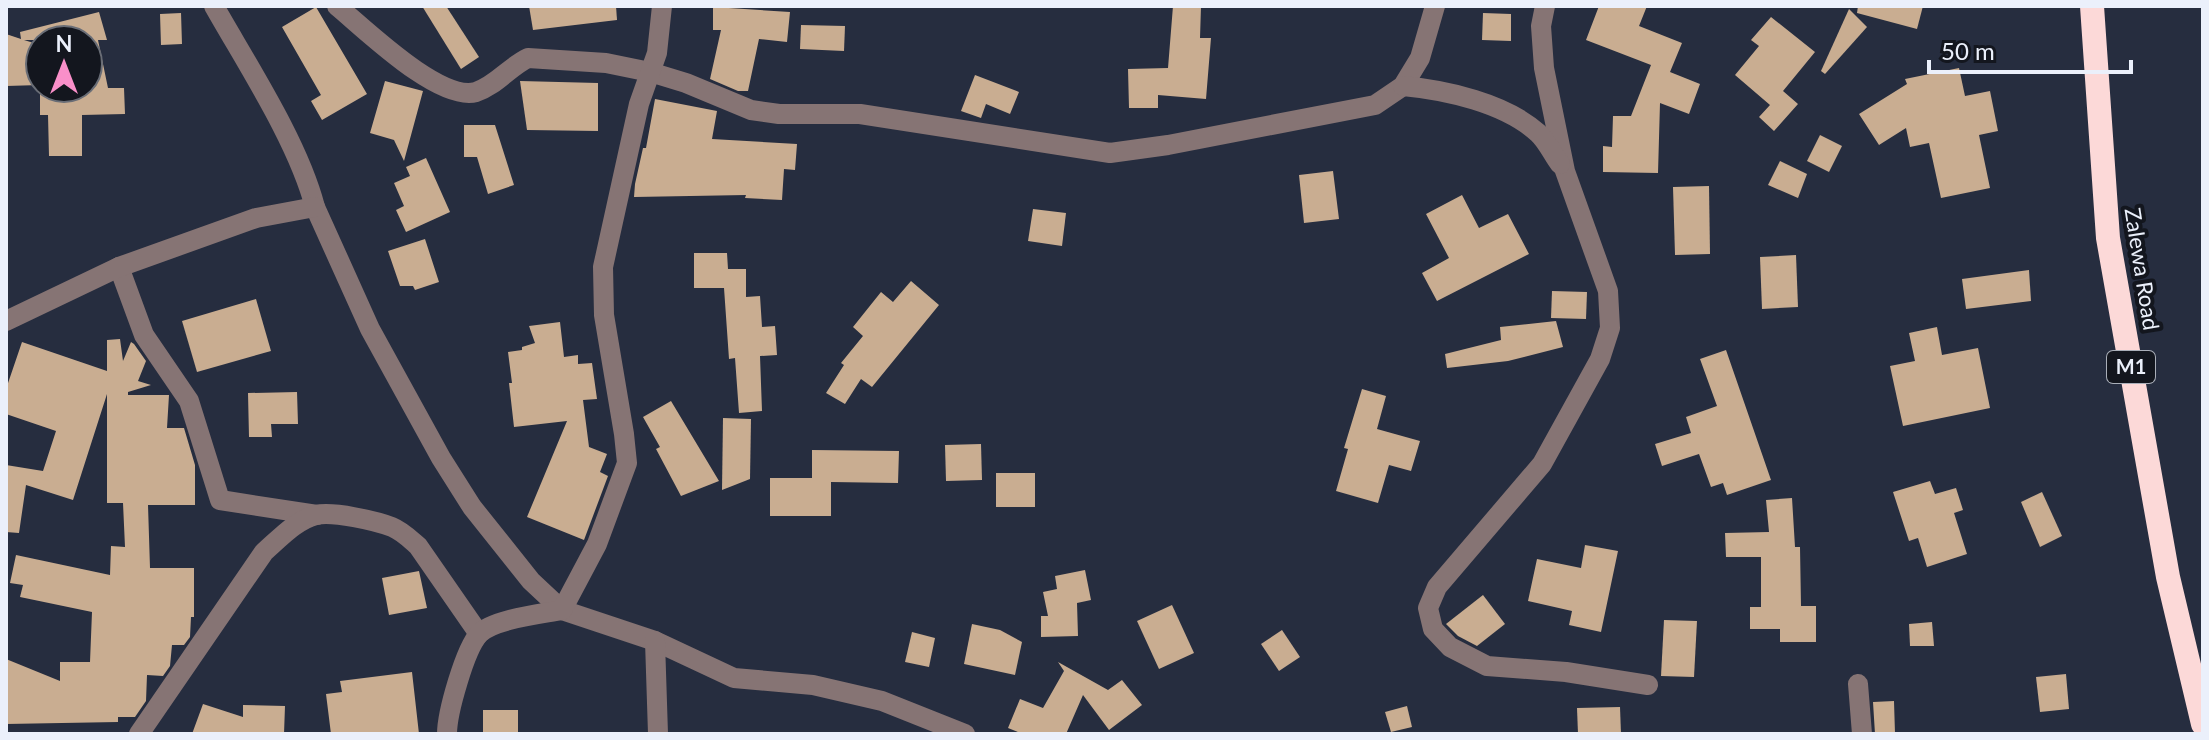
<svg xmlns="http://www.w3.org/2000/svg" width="2209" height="740" font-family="Lato,sans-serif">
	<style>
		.building { fill: #c9ad91 }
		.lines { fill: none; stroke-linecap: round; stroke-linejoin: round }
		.minor { stroke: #867474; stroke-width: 20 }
		.highway { stroke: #fcd9d8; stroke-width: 24 }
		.labels { text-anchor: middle; stroke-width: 8; stroke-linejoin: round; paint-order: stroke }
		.shield { fill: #13161e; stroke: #aaafb9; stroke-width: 2 }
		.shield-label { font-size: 20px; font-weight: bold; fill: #ebf0fb }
		.street-label { font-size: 22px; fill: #ebf0fb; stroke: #13161e }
	</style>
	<rect width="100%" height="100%" fill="#262d3f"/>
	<g class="building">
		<polygon points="422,6 446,6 479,57 461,69"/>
		<polygon points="529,6 616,6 617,20 533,30"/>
		<polygon points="1173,6 1201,6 1200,38 1211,38 1206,99 1158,95 1158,108 1129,108 1128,69 1168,68"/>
		<polygon points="1599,6 1647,6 1639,26 1682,43 1670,72 1700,84 1689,114 1660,103 1658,173 1603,172 1603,146 1612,147 1613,116 1631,116 1651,65 1586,40"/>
		<polygon points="1858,6 1923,6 1917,29 1857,13"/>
		<polygon points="316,7 367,94 322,120 311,101 321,95 282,27"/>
		<polygon points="713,7 790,12 787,42 759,39 748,91 738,91 710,79 721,30 713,30"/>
		<polygon points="1849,9 1867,27 1825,74 1821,71"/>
		<polygon points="99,12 107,40 98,40 108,88 124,88 125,114 82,115 82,156 49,156 48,115 40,115 40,88 88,88 88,40 24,40 40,45 40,85 6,86 6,34 21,39 20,32"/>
		<polygon points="181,13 182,44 161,45 160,14"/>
		<polygon points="1483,13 1511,14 1511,41 1482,40"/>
		<polygon points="1771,17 1815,52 1783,91 1798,104 1774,131 1759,117 1770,105 1735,75 1759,46 1751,40"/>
		<polygon points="801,25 845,26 844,51 800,49"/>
		<polygon points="1959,68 1965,96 1990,91 1998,131 1979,135 1990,188 1941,198 1929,143 1910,147 1906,128 1879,145 1859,114 1907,84 1905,79"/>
		<polygon points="975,75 1019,92 1010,114 986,104 981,118 961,111"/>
		<polygon points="385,81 423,91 404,161 394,140 370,133"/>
		<polygon points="520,81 598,83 598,131 527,130"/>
		<polygon points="655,99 717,111 712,139 797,144 795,170 784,169 782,200 745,198 746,195 634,197 635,184 643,148 646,148"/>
		<polygon points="464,125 495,125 514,185 488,194 477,157 464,157"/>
		<polygon points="1820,135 1842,146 1829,172 1807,161"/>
		<polygon points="426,158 450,212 406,232 396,210 404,206 394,183 410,176 406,167"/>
		<polygon points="1780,161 1807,174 1798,198 1768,185"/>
		<polygon points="1333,171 1339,219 1304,223 1299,175"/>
		<polygon points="1709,186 1710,254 1675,255 1673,187"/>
		<polygon points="1462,195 1479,228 1508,214 1529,254 1437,301 1422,273 1449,258 1426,214"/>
		<polygon points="1033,209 1066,213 1062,246 1028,241"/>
		<polygon points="425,239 439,282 415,290 413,286 400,286 388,251"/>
		<polygon points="694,253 727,253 728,269 746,269 746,297 760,296 762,327 775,326 777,355 760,356 762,411 739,413 735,358 729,359 724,288 694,288"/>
		<polygon points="1796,255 1798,307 1762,309 1760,257"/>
		<polygon points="2029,270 2031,301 1966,309 1962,279"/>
		<polygon points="911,281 939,305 872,387 861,379 845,404 826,393 844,365 841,363 863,336 853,327 881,292 893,302"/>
		<polygon points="1552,291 1587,292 1586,319 1551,318"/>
		<polygon points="256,299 271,351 197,372 182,321"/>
		<polygon points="1556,321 1563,347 1508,361 1447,368 1445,354 1501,340 1500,327"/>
		<polygon points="560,322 564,357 578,355 578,364 592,363 597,399 583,400 589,447 607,454 600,472 608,476 584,540 527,517 567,421 514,427 509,383 512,383 508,352 522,350 522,347 535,343 529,326"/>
		<polygon points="1937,327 1942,355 1978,348 1990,408 1903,426 1890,366 1915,361 1909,333"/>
		<polygon points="120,339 123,361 131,342 134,344 146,361 138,381 151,385 128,392 128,395 169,395 167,428 184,428 195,465 195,505 148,505 150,568 194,568 194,617 191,617 190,637 184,645 172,645 170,666 163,676 147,675 146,701 135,717 118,717 118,722 6,724 6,659 60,681 60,662 90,662 92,612 20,597 23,585 10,583 16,555 110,575 111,546 125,547 123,503 107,503 107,394 73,500 26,485 19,533 6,532 6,465 43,471 56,431 6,414 6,389 22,342 107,371 107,340"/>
		<polygon points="1726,350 1771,480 1727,495 1723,483 1711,487 1699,454 1662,466 1655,444 1691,433 1686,417 1717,406 1700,359"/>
		<polygon points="1362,389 1386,396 1377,429 1420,441 1411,471 1389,465 1378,503 1336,491 1348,449 1344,448"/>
		<polygon points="297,392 298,424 271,424 272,437 249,437 248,393"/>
		<polygon points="671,401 719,481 681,496 656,449 660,447 643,417"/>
		<polygon points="723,418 751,419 750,479 722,490"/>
		<polygon points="981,444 982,480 946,481 945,445"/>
		<polygon points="812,450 899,451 898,483 831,482 831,516 770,516 770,478 812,478"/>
		<rect x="996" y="473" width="39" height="34"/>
		<polygon points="1930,481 1935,494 1956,488 1963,510 1954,513 1967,554 1927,567 1918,538 1909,541 1893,492"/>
		<polygon points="2042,492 2062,536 2040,547 2021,502"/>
		<polygon points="1792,498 1795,547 1800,547 1801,606 1816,606 1816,642 1780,642 1780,629 1750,629 1750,607 1761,607 1761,557 1726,557 1725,533 1769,532 1766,500"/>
		<polygon points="1585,545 1618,551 1601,632 1569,625 1572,611 1528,601 1537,559 1581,568"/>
		<polygon points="1085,570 1091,600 1077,603 1078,636 1041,637 1041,616 1048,616 1043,592 1057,589 1055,576"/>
		<polygon points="419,571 427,608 389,615 382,578"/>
		<polygon points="1483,595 1505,624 1477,646 1458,636 1446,624"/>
		<polygon points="1172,605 1194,653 1159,669 1137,621"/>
		<polygon points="1664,620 1697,621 1694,677 1661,676"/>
		<polygon points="1932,622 1934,646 1910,646 1909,624"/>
		<polygon points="972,624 1000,630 1022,642 1015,675 964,664"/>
		<polygon points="1282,630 1300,657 1279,671 1261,644"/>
		<polygon points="912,632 935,638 929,667 905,662"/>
		<polygon points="1058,662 1108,690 1122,680 1142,705 1109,730 1083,695 1066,734 1023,734 1008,728 1020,699 1043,708 1064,671"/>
		<polygon points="412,672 419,734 331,734 326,694 342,692 340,681"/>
		<polygon points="2066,674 2069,709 2040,712 2036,677"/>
		<polygon points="1894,701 1895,734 1875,734 1873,702"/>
		<polygon points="203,704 243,717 243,705 285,706 284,734 192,734"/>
		<polygon points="1407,706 1412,727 1391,732 1385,712"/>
		<polygon points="1620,707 1621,734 1578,734 1577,708"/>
		<rect x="483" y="710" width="35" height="24"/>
	</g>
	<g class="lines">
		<g class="minor">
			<path d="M 214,6 C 248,66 298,142 315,207 L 370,329 L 441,458 L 472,507 L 531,581 L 562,610 L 655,641 L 734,678 L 813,685 L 882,701 L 965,734"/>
			<path d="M 337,6 C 365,29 439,102 476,92 C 497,85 509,67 528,58 L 606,63 L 650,72 L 686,83 L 751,110 L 779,114 L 860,114 L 1110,153 L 1168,145 L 1375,105 L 1403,86 L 1420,58 L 1435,6"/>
			<polyline points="1545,6 1541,26 1544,68 1565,171 1608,291 1610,328 1600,359 1542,464 1437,587 1428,608 1433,629 1450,647 1487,666 1566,672 1648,685"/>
			<path d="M 1403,86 C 1446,90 1505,103 1538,133 C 1547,141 1553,155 1560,164"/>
			<polyline points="119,267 144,335 189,401 220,500 317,515"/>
			<polyline points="6,321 119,267 256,218 315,207"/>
			<polyline points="655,641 658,734"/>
			<polyline points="1858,684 1862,734"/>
			<path d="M 139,734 L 264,552 C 279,539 296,520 316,515 C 333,511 376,521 392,527 C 402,531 410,539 418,546 L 479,634"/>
			<path d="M 447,734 C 447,713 465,649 479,634 C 493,619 542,614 562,610 L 597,544 L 627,463 L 624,434 L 604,315 L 603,267 L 639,104 L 657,53 L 662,6"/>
		</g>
		<polyline class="highway" points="2092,6 2108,238 2168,577 2203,724"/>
	</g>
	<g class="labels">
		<rect class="shield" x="2107" y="351" width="48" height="32" rx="6"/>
		<g class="shield-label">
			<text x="2131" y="374">M1</text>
		</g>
		<g class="street-label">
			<text transform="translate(2142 269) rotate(81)" y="8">Zalewa Road</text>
		</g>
	</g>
	<rect width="2209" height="740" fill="none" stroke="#ebf0fb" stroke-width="16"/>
	<g transform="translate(64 64)"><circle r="38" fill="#13161e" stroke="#696d76" stroke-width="2"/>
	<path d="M0-6L14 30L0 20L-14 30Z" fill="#f98fc9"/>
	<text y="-12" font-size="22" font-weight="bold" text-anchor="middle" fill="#ebf0fb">N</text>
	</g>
	<path d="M1929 60v12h202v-12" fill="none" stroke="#ebf0fb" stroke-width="4"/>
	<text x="1941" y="60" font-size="24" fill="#ebf0fb" stroke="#13161e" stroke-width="6" paint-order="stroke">50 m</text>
</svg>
